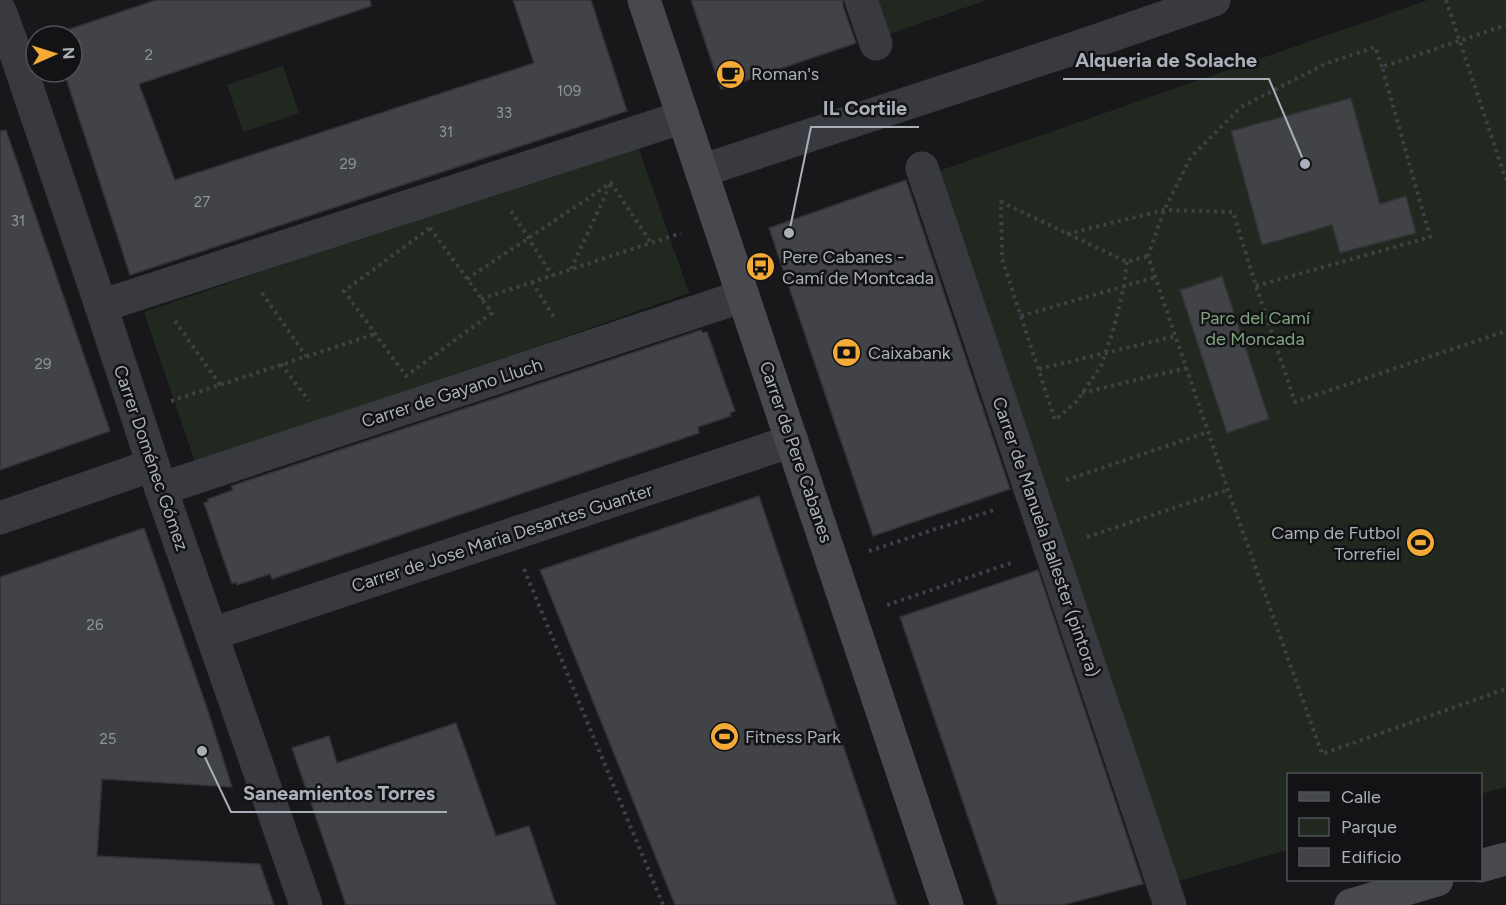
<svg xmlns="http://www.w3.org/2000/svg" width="1506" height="905" font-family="Figtree,sans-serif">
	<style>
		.green { fill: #202820 }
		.building { fill: #424347; stroke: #323236; stroke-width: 1.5 }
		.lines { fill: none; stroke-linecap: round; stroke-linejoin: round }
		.path { stroke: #3f4146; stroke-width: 4; stroke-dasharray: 3 4.5; stroke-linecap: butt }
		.street { stroke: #393a3f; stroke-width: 33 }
		.secondary { stroke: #47494f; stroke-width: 33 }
		.labels { text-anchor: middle; stroke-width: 5; stroke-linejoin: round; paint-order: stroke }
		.number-label { font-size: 15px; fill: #90959d }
		.poi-label { font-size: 18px; fill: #aab0ba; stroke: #131315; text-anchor: start }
		.park-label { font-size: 18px; fill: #81a581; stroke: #131315 }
		.street-label { font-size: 18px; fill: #aab0ba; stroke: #131315 }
		.leader { fill: none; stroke: #aab0ba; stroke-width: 2 }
		.callout-dot { fill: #aab0ba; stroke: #131315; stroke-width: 2 }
		.callout-label { font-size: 20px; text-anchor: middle; font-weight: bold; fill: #aab0ba; stroke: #131315; stroke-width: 5; stroke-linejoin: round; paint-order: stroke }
	</style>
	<rect width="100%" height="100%" fill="#18181a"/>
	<g class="green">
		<polygon points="877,0 987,0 889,34"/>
		<polygon points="1428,0 1506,0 1506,787 1481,794 1480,774 1288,774 1288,850 1175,882 936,172"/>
		<polygon points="283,66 299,113 243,132 227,85"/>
		<polygon points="637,143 689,293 556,340 195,462 144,312"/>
	</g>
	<g class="building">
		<polygon points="156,0 370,0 371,6 139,84 175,180 534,63 513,0 591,0 627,111 130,275 64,72 72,72 72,36 52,35"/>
		<polygon points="691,0 843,0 843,6 856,43 721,89"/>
		<polygon points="1351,98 1380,204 1406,196 1416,233 1340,253 1332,225 1262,245 1231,131"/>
		<polygon points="6,130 110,431 0,470 0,131"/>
		<polygon points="906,180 1010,489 873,536 769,228"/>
		<polygon points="1222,276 1269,419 1227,433 1180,290"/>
		<polygon points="701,330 703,333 707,332 735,411 730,413 731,416 698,427 699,433 272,579 270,574 237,585 236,582 232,584 204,503 208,502 208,499 233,490 231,486"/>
		<polygon points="759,496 897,905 675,905 540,570"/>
		<polygon points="144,528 206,705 232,787 102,779 97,856 260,864 274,905 0,905 0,577"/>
		<polygon points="1038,570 1143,884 1063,905 998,905 900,617"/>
		<polygon points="456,723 496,836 529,826 556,905 346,905 292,748 329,736 337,763"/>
	</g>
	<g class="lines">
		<g class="path">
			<polyline points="1446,0 1506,180"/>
			<polyline points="1382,67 1375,47 1325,64 1241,107 1191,157 1164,210 1148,256 1228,490 1322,754 1506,689"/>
			<polyline points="511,211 552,275"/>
			<polygon points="430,228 492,313 406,376 344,291"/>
			<polyline points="1067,234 1164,210 1233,212 1256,286 1295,402 1506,331"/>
			<polyline points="1127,262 1124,286 1113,331 1101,366 1077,401 1055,420 1002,259 1001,202 1127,262 1148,256"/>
			<polyline points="571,269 611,183"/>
			<polyline points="467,279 611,183 651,243"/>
			<polyline points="532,282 555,319"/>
			<polyline points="1256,286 1430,237 1382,67 1506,25"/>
			<polyline points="262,293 306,356"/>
			<polyline points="481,299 681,233"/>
			<polyline points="1021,316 1156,277"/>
			<polyline points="175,321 220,385"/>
			<polyline points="281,364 309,401"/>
			<polyline points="1039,369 1176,336"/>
			<polyline points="1082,393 1186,368"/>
			<polyline points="171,401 375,334"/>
			<polyline points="1066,480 1208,432"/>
			<polyline points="1087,537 1227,490"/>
			<polyline points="869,551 997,509"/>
			<polyline points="524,569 663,905"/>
			<polyline points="887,605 1014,562"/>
		</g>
		<g class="street">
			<polyline points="861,0 876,44"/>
			<polyline points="0,11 17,57 101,306 161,489 306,905"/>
			<polyline points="922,168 1170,905"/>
			<polyline points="701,171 1072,49 1214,0"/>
			<polyline points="101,306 683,117"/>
			<polyline points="161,489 743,296"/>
			<polyline points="0,518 153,465"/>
			<polyline points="212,634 792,441"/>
		</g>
		<g class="secondary">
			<polyline points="644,0 947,905"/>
			<polyline points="1480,866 1506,859"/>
			<polyline points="1351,905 1437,880"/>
		</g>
	</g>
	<defs>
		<symbol id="cafe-disc" viewBox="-11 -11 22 22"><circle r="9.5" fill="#f4aa36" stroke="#131315"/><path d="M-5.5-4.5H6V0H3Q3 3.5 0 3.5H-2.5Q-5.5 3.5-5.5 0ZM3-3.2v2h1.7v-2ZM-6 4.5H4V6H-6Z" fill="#111"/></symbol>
		<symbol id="bus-disc" viewBox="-11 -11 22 22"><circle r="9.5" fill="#f4aa36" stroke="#131315"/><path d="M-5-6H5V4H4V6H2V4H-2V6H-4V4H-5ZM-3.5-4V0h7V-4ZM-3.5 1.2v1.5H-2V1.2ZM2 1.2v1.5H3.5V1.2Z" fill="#111"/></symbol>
		<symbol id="bank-disc" viewBox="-11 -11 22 22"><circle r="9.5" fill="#f4aa36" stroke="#131315"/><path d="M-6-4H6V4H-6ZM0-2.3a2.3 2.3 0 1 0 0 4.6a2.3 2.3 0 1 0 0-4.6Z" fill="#111"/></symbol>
		<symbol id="stadium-disc" viewBox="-11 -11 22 22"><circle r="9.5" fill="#f4aa36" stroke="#131315"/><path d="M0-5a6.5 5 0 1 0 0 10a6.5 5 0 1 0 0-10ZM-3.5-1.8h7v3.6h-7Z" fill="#111"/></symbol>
	</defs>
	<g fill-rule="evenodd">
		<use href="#cafe-disc" x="714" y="58" width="33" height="33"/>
		<use href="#bus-disc" x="744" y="250" width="33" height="33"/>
		<use href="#bank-disc" x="830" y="336" width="33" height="33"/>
		<use href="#stadium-disc" x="1404" y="526" width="33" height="33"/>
		<use href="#stadium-disc" x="708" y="720" width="33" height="33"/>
	</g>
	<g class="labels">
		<g class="number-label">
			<text x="149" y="60">2</text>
			<text x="569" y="96">109</text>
			<text x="504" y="118">33</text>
			<text x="446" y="137">31</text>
			<text x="348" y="169">29</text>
			<text x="202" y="207">27</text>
			<text x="18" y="226">31</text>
			<text x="43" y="369">29</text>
			<text x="95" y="630">26</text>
			<text x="108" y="744">25</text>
		</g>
		<g class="poi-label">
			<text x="751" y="80">Roman's</text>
			<text x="782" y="263">Pere Cabanes -<tspan x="782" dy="21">Camí de Montcada</tspan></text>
			<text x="868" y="359">Caixabank</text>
			<text x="1400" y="539" text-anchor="end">Camp de Futbol<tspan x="1400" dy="21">Torrefiel</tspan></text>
			<text x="745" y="743">Fitness Park</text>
		</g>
		<g class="park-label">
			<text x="1255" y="324">Parc del Camí<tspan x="1255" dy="21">de Moncada</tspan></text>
		</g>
		<g class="street-label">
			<text transform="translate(452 393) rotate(-18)" y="6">Carrer de Gayano Lluch</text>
			<text transform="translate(796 452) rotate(71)" y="6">Carrer de Pere Cabanes</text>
			<text transform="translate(151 458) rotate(71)" y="6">Carrer Doménec Gómez</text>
			<text transform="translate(1046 537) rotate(71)" y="6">Carrer de Manuela Ballester (pintora)</text>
			<text transform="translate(502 538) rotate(-18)" y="6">Carrer de Jose Maria Desantes Guanter</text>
		</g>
	</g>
	<path class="leader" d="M1305 164L1269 79H1063M789 233L811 127H919M202 751L231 812H447"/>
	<g class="callout-dot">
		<circle cx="1305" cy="164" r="6"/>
		<circle cx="789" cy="233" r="6"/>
		<circle cx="202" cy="751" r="6"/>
	</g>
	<g class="callout-label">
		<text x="1166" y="67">Alqueria de Solache</text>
		<text x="865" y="115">IL Cortile</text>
		<text x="339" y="800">Saneamientos Torres</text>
	</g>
	<rect x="1287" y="773" width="195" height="108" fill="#131315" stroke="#4f5257" stroke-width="1.5"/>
	<rect x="1299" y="792" width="30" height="9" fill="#47494f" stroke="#4f5257" stroke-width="1.5"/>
	<text x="1341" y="803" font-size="18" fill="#aab0ba">Calle</text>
	<rect x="1299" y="818" width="30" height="18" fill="#202820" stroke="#4f5257" stroke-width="1.5"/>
	<text x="1341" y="833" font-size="18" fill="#aab0ba">Parque</text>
	<rect x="1299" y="848" width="30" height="18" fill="#424347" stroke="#4f5257" stroke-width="1.5"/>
	<text x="1341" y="863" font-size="18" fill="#aab0ba">Edificio</text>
	<g transform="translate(54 54) rotate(87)"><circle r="28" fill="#131315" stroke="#4f5257" stroke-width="1.5"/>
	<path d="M0-4.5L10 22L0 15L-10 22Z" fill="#f4aa36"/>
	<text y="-9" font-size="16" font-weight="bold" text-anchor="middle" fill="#aab0ba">N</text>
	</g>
</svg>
